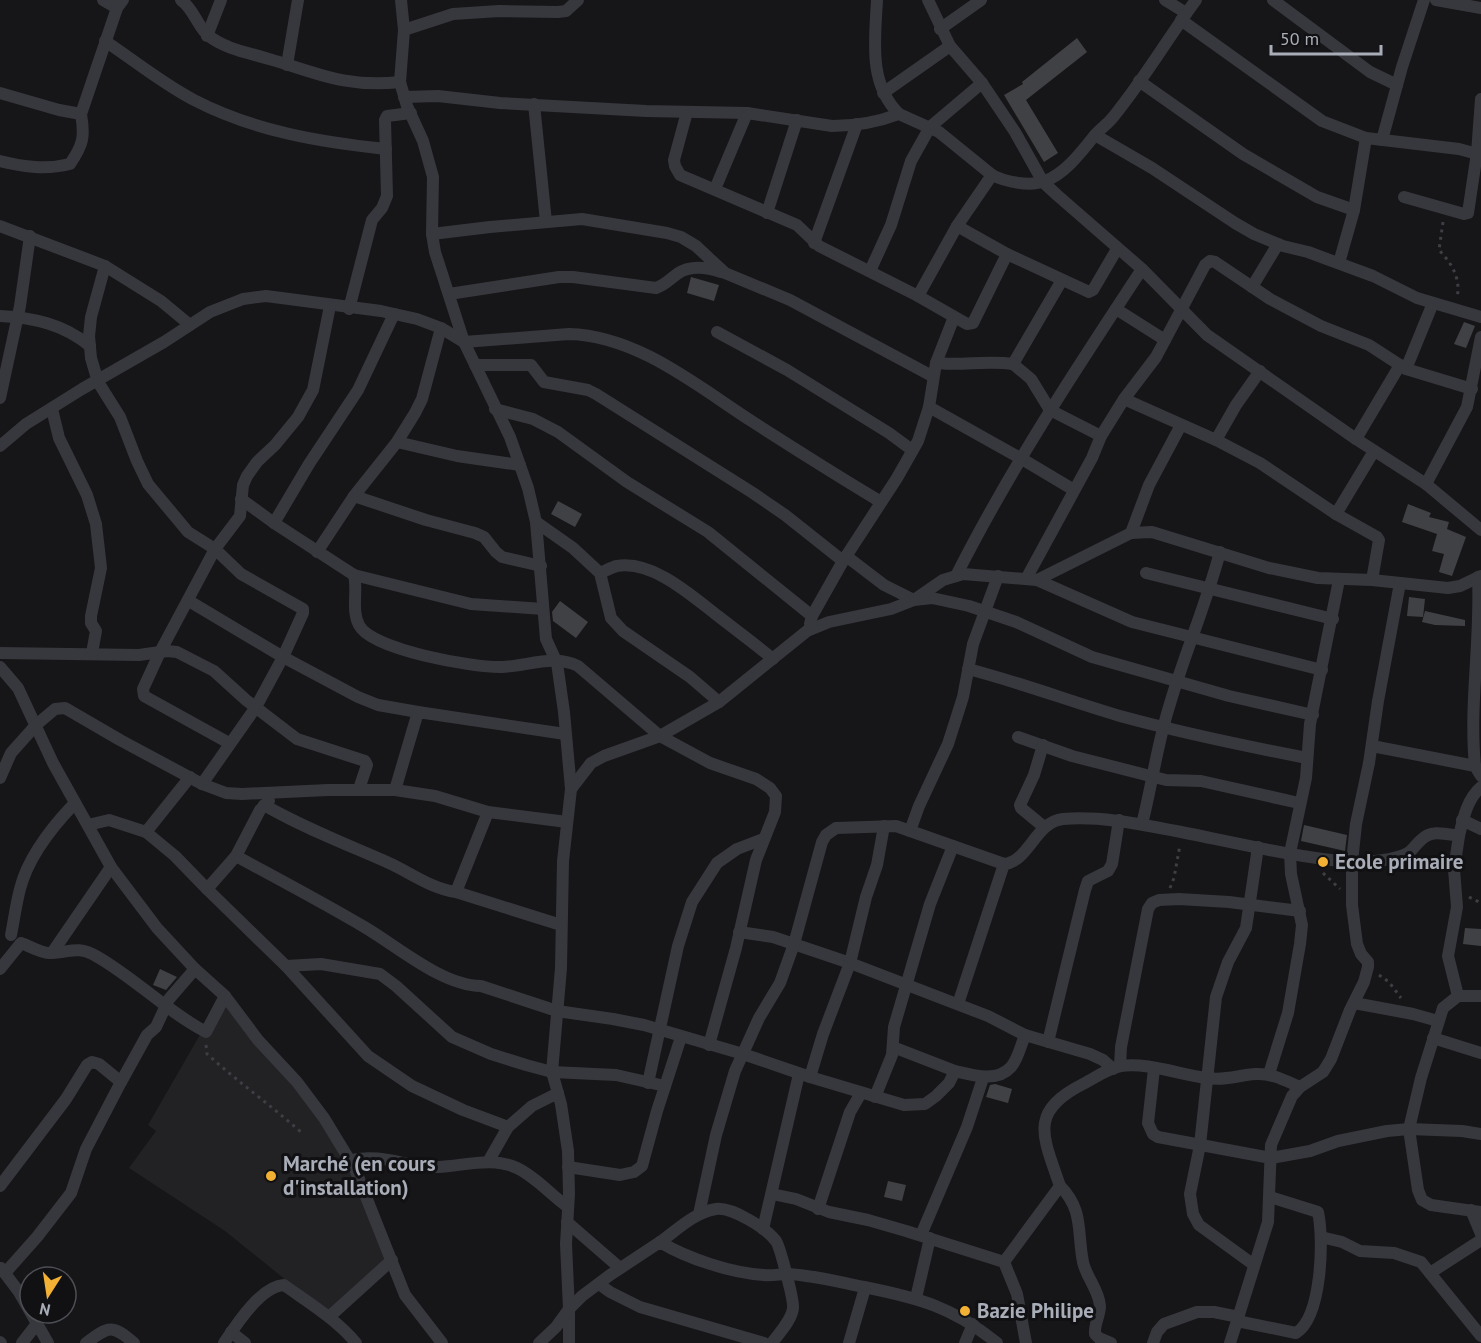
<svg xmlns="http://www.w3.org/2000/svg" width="1481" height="1343" font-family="'PT Sans',sans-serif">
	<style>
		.built { fill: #222225 }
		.building { fill: #404145 }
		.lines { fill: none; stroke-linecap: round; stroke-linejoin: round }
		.path { stroke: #3d3f44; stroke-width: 3; stroke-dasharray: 3 4.5; stroke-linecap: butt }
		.street { stroke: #37383d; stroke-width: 12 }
		.poi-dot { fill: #f2b134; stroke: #111113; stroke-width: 2 }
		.labels { text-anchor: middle; stroke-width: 6; stroke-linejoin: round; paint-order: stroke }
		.poi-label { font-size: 21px; font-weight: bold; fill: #a8adb8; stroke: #111113; text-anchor: start }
	</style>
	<rect width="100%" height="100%" fill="#161618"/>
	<polygon class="built" points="224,993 333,1127 394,1259 333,1318 225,1231 129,1168 156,1131 148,1125"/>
	<g class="building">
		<polygon points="1077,38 1087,52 1026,100 1058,153 1044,162 1004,95 1023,84 1022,82"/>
		<polygon points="691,277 719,285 714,301 687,293"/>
		<polygon points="1464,322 1475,326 1466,348 1454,344"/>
		<polygon points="558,501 582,514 575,527 551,514"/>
		<polygon points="1408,504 1431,513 1429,517 1449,522 1447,529 1466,537 1452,576 1439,572 1444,554 1432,551 1437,534 1402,522"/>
		<polygon points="1409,597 1425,599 1423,617 1407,616"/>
		<polygon points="560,601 588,622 576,638 553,621 552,612"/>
		<polygon points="1425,611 1465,620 1465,626 1435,625 1422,622"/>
		<polygon points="1304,825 1347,835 1345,851 1301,841"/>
		<polygon points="1465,928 1481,929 1481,946 1463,944"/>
		<polygon points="160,969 177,977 166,990 153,985"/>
		<polygon points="995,1084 1012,1089 1008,1103 986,1097 990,1085"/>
		<polygon points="888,1181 906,1185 902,1201 884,1197"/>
	</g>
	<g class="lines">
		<g class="path">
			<path d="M 1443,222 L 1439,250 C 1452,264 1461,278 1457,298"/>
			<polyline points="1323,873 1340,889"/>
			<polyline points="1170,888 1174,878 1180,845"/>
			<polyline points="1469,897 1481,903"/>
			<polyline points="1379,975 1389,982 1401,998"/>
			<path d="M 206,1045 L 207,1054 C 238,1082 272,1106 303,1134"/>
		</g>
		<g class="street">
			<polyline points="103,0 117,8"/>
			<path d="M 181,0 C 195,10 197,27 209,36 C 225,49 250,53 269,59 C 318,73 346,88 400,82"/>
			<polyline points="401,0 404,30 400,82 407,106 423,141 433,177 432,234 435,252 464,342 510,437 528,488 536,522 546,639 557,663 564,712 571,789 563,861 561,968 552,1072 561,1104 568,1151 569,1194 566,1244 569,1309 569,1343"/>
			<path d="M 877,0 C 875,40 868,83 899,114"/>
			<polyline points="928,0 950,46 982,83 1015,132 1043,182 1057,195 1142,269 1207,335 1356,439 1426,484 1481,530"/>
			<polyline points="1165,0 1186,13"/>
			<polyline points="1273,0 1370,72 1397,85"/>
			<polyline points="1436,0 1481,8"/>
			<polyline points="1181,20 1322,121 1366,138 1459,149 1481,155"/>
			<polyline points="940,29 981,0"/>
			<polyline points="404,30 453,14 499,11 558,12 566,11 578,0"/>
			<polyline points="207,36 221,0"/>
			<path d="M 105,41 C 135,61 163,84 194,100 C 254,131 319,142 386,149"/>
			<polyline points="287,65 298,0"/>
			<polyline points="1139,81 1243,154 1317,197 1354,210"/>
			<path d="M 0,93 L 59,110 L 81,114 C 85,137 83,145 70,164 C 46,170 24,167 0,161"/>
			<polyline points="883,93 950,46"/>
			<path d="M 404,97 L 438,96 L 500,103 L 646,111 L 747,113 L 832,126 C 854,126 878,122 899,114 L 939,132 L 992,175 C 1006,182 1030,187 1045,181 C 1066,173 1081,152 1095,135 C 1101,128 1109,123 1114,116 C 1144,79 1168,38 1196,0"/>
			<polyline points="534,104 546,222"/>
			<polyline points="687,112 674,160 675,166 680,175 797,225 819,246 918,296 967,324 973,323 1007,254"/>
			<polyline points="81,114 117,8 123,0"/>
			<polyline points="1095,135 1152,168 1235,223 1254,234 1283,246 1308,252 1373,276 1417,298 1481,317"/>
			<polyline points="1382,140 1402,67 1424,0"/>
			<polyline points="715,189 747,113"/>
			<polyline points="1404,197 1464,214 1468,213 1477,153 1481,99"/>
			<polyline points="767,213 797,120"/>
			<polyline points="0,226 105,266 161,301 190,325"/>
			<polyline points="957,226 1007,254 1089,292 1093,290 1117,249"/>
			<polyline points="432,234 490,227 582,219 667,233 681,237 696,246 725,273 790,300 932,376"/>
			<polyline points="814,243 857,124"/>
			<polyline points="1339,263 1354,210 1366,138"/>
			<polyline points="105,266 91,317 89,336 91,358 98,382 120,417 137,461 148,484 188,532 215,549 241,574 303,609 303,613 283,657 256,707 202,784"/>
			<polyline points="870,271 891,225 911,161 930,127 982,83"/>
			<polyline points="1252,287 1278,244"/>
			<path d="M 449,294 L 559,277 L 573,277 L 656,288 C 665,285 669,280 677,274 C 690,265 706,267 721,272"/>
			<polyline points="918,296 957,226 992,175"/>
			<polyline points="349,309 372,220 382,208 387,196 385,120 387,116 411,113"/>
			<polyline points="1116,309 1165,340"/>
			<path d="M 0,316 C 35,318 63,324 90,346"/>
			<polyline points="717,332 787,370 889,433 912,450"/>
			<path d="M 936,363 C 961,366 987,360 1013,364 L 1062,280"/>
			<polyline points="1013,364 1031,379 1050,410 1101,436"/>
			<polyline points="475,365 531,365 544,382 588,390 596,394 753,493 785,515 843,561"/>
			<polyline points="1406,369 1433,303"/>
			<polyline points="0,398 20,306 30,236"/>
			<polyline points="1124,399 1216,440 1260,463 1336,514 1377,537 1379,540 1372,580"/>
			<polyline points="929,407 1022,459 1074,490"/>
			<polyline points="52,409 59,438 87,495 96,524 101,568 91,616 91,623 96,631 92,653"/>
			<polyline points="495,409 533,419 558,432 627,482 708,532 812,616"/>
			<polyline points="1356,439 1400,365"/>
			<polyline points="1216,440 1236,405 1260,371"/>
			<polyline points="397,442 457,456 520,465"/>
			<path d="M 0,446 L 26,424 L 82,389 L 164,342 L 210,312 L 243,299 L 266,296 L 381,311 L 417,319 L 441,328 L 464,342 L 569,334 C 638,336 697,386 753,422 C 795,449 838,476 881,502"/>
			<polyline points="1426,484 1467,407 1481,337"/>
			<polyline points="354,496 426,520 475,533 484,537 496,552 502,557 541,566"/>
			<polyline points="241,499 274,523 354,575 471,604 543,609"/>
			<polyline points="1336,514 1374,451"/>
			<polyline points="536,522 573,548 600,573 611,618 623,631 690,677 719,702"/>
			<polyline points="274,523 309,464 358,390 394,314"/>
			<polyline points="1131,533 1149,485 1181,425"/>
			<polyline points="317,552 354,496 397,442 415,413 422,399 441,328"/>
			<polyline points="846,556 884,585 914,600 932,598 969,606 1016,622 1092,657 1229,696 1313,715"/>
			<path d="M 600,573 C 605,571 612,567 617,566 C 653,560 692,596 718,616 C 736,630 755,644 773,659"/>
			<polyline points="1146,573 1333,619"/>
			<path d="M 354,575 C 358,591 351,610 359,625 C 371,650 475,668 502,667 C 528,666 554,654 578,666 L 660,736 L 710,763 L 756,779 L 770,788 L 776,796 L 775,812 L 756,860 L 736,948 L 709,1045"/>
			<path d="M 956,576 C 1010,469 1076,369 1142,269"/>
			<polyline points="1026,579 1092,458 1101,436 1124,399 1156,357 1205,265 1210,261 1215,262 1270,299 1321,326 1369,345 1406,369 1472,389"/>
			<polyline points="1037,580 1132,622 1322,670"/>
			<polyline points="189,601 283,657 358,697 378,705 418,712"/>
			<polyline points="810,624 812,616 843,561 897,478 918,441 929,407 936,363 954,317"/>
			<polyline points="0,653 139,655 167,651 177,652 214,671 246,700 297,739 365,761 367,765 359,789"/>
			<polyline points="0,667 18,688 53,763 111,867 157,928 195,969 225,996 258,1040 297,1082 324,1118 355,1169 405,1295 442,1343"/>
			<path d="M 968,669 C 1019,682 1069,701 1120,716 C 1182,733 1245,746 1307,758"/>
			<polyline points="1018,737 1072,756 1154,777 1166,780 1201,781 1299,803"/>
			<polyline points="229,743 144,696 143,689 160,652 215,549 240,516 243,485 247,476 257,462 275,445 298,417 313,390 330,306"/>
			<polyline points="1043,745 1034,775 1020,805 1021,808 1044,827"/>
			<polyline points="1372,746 1475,766 1481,776"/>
			<path d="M 1475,766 C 1469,703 1481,640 1478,577"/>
			<polyline points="0,778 11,753 36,725 55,709 65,708 120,740 202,784 226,793 242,794 328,790 395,790 435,796 488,812 567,822"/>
			<polyline points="571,789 591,763 604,756 660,736 719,702 807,631 829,622 891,609 914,600 943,580 963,574 1037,580 1131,533 1152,532 1269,568 1318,578 1372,580 1448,588 1460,586 1481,576"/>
			<polyline points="395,790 418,712 565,734"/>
			<path d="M 264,805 C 304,828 346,844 389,863 C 411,873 432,889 456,892 L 561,925"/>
			<polyline points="1462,820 1481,829"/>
			<path d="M 1142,824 C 1152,785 1157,745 1169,707 C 1184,655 1206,605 1220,552"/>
			<path d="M 88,825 L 109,820 L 146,832 L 175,856 L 207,889 L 236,856 C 280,880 324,903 366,928 C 398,947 443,986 481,986 L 557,1011 L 613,1019 L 644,1025 L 743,1054 L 810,1077 L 904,1105 L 925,1104 L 936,1096 L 949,1083 L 955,1071 C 972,1075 997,1083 1011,1067 C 1018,1059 1021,1045 1025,1035"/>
			<polyline points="910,831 919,806 948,744 963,697 973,644 998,576"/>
			<polyline points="146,832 190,777"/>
			<polyline points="236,856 260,810 269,801"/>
			<polyline points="207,889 286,966 368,1056 412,1086 463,1110 508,1127"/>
			<polyline points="456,892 488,812"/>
			<polyline points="739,932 773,937 850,963 988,1016 1025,1035 1090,1054 1103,1060 1113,1069"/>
			<path d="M 11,935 C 14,920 16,904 20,889 C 28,857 52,827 74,804"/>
			<polyline points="52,953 111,867"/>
			<polyline points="286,966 321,964 380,974 396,986 452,1037 491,1054 526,1065 552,1072 616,1075 665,1086"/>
			<path d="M 0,969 L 21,943 C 30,946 42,954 51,953 C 69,953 77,945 96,956 C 135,978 166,1011 206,1032 L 225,996"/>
			<polyline points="1458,996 1448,956 1457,907 1454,869 1459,836"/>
			<polyline points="1481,996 1458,996 1443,1008 1421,1078 1409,1129 1418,1190 1422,1200 1431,1205 1481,1212"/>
			<polyline points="1354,1003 1413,1014 1438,1021"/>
			<polyline points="958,1004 1004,864"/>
			<polyline points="1433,1038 1481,1053"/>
			<polyline points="1048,1042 1085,890 1088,881 1108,871 1112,864 1119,820"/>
			<polyline points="893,1047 955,1071"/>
			<polyline points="1120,1066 1121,1047 1148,909 1152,903 1159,900 1179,899 1229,902 1300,911"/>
			<polyline points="1154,1069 1148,1123 1153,1134 1158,1137 1271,1158 1310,1151 1338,1141 1387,1131 1409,1129 1462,1131 1481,1134"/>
			<polyline points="1269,1074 1288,1013 1300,944 1302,925 1291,874 1290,853 1306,778 1310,724 1339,580"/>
			<polyline points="810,1077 823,1034 850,963 866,897 877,865 884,826"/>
			<polyline points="648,1083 678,946 692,902 717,863 737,849 763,839"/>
			<polyline points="875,1097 892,1055 894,1027 930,904 953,846"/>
			<path d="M 351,1160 C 384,1153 407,1168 438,1167 C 464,1166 492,1156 517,1168 C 536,1177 551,1195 568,1207"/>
			<polyline points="488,1162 508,1127 532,1106 558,1093"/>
			<polyline points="568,1167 620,1175 634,1172 642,1166 657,1111 681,1037"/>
			<polyline points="0,1186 66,1099 87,1065 92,1062 99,1064 121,1082"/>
			<path d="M 1060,1186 C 1084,1210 1077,1232 1083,1262 C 1086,1277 1099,1290 1100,1306 C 1100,1316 1094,1324 1095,1334 L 1099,1338 L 1111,1343"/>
			<polyline points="772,1194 796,1199 829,1212 868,1220 906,1231 1004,1262 1017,1294 1026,1343"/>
			<polyline points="818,1209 850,1112 861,1093"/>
			<polyline points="1471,1210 1481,1234"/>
			<path d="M 699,1214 L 716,1135 L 735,1071 L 759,1018 L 780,983 L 794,944 L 822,842 L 826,835 L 836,828 L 896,826 L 1004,864 C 1029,862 1035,822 1063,819 C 1101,816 1139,824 1176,831 C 1233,842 1292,857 1350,862 C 1364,863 1396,860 1408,853 C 1413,850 1416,844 1421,840 C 1431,829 1446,834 1459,836 C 1463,819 1467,799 1481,787"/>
			<polyline points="567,1222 620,1268"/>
			<polyline points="763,1229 799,1074"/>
			<polyline points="921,1235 967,1127 983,1078"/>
			<polyline points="1321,1237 1342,1242 1360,1251 1394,1253 1421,1262 1481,1336"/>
			<path d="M 660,1242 C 677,1230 695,1212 716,1209 C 732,1207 766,1228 776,1241 C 780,1247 794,1300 793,1308 C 792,1320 779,1333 772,1343"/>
			<path d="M 1004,1262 L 1060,1186 C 1043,1136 1028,1112 1083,1084 C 1095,1078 1108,1068 1121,1066 C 1147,1062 1181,1075 1207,1078 C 1226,1081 1238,1075 1256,1074 C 1272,1073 1286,1081 1300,1087"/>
			<polyline points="1254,1265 1199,1225 1193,1214 1190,1194 1200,1145 1216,997 1228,962 1246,928 1258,847"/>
			<polyline points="1,1268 19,1292 48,1343"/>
			<polyline points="5,1273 37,1237 71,1193 86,1149 121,1082 147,1035 156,1027 169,999 195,969"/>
			<polyline points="1430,1273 1481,1240"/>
			<polyline points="599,1284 610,1292 640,1307 764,1343"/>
			<polyline points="916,1298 930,1238"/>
			<polyline points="329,1317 392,1260"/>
			<polyline points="1237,1321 1268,1222 1271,1145 1292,1096 1300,1087 1323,1072 1331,1059 1350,1010 1364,982 1368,967 1368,962 1361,954 1357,944 1352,905 1352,862 1356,824 1369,763 1378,701 1400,583"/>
			<polyline points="231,1332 245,1343"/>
			<polyline points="0,1342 1,1343"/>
			<polyline points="22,1343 36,1325"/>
			<path d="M 86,1343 C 109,1326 112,1324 134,1343"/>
			<path d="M 224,1343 C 236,1325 261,1286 284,1285 C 309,1303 336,1319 356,1343"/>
			<path d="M 539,1343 L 556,1327 L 569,1309 L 582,1296 L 610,1275 L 660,1242 C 688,1259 732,1273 764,1275 C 772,1276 780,1274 787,1274 C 813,1275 839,1282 864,1287 C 919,1298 953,1307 997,1343"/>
			<polyline points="849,1343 865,1288"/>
			<polyline points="965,1343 973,1324"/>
			<polyline points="1153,1343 1157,1332 1164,1324 1197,1312 1214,1312 1239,1317"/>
			<path d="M 1230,1343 L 1237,1321 L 1296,1333 C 1322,1317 1324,1239 1318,1212 L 1270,1197"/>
		</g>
	</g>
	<g class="poi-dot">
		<circle cx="1323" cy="862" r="6"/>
		<circle cx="271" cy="1176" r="6"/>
		<circle cx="965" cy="1311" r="6"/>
	</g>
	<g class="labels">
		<g class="poi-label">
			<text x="1335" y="869">Ecole primaire</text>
			<text x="283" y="1171">Marché (en cours<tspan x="283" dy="24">d'installation)</tspan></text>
			<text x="977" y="1318">Bazie Philipe</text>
		</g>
	</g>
	<g transform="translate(48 1295) rotate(192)"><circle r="28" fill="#111113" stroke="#4d4f55" stroke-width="1.5"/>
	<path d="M0-4.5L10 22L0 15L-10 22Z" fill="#f2b134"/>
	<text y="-9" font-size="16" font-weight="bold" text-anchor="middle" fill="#a8adb8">N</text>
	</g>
	<path d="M1271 45v9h110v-9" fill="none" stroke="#a8adb8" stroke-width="3"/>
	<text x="1280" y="45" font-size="18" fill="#a8adb8" stroke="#111113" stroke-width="4.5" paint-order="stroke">50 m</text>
</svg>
